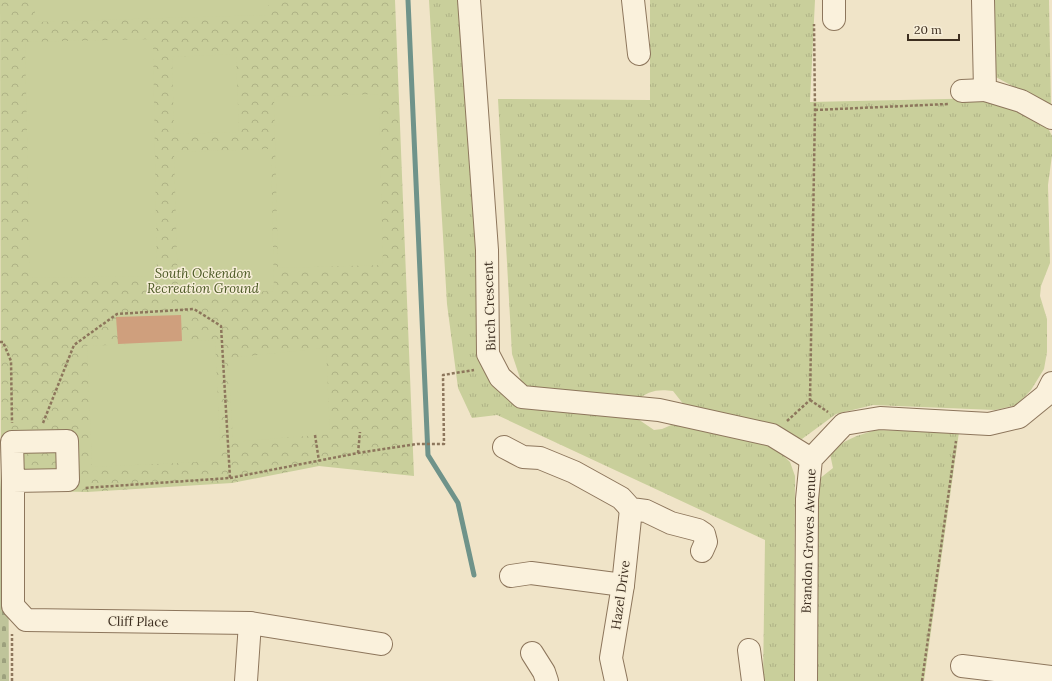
<svg xmlns="http://www.w3.org/2000/svg" width="1052" height="681" font-family="Lora,serif">
	<style>
		.grass { fill: url(#grass-tufts) }
		.cemetery { fill: url(#cemetery-stones) }
		.park { fill: url(#park-crowns) }
		.pitch { fill: #c9cf9b }
		.lines { fill: none; stroke-linecap: round; stroke-linejoin: round }
		.stream { stroke: #6f938a; stroke-width: 5 }
		.building { fill: #cf9f7d }
		.minor-casing { stroke: #8d765c; stroke-width: 24 }
		.path { stroke: #8d765c; stroke-width: 2.5; stroke-dasharray: 3 2; stroke-linecap: butt }
		.minor { stroke: #faf1dc; stroke-width: 22 }
		.labels { text-anchor: middle; stroke-width: 3; stroke-linejoin: round; paint-order: stroke }
		.park-label { font-size: 13px; font-style: italic; fill: #4d5a26; stroke: #f7eed8 }
		.street-label { font-size: 13px; fill: #3d2e20; stroke: #f7eed8 }
	</style>
	<defs>
		<pattern id="grass-tufts" width="24" height="20" patternUnits="userSpaceOnUse"><rect width="24" height="20" fill="#c9cf9b"/><path d="M3 7l-1-3M5 7V3M7 7l1-3M15 17l-1-3M17 17v-4M19 17l1-3" fill="none" stroke="#aeb285"/></pattern>
		<pattern id="cemetery-stones" width="16" height="16" patternUnits="userSpaceOnUse"><rect width="16" height="16" fill="#bfc49a"/><path d="M2 7V4a2 2 0 0 1 4 0v3zM10 15v-3a2 2 0 0 1 4 0v3z" fill="#9ca07d"/></pattern>
		<pattern id="park-crowns" width="20" height="18" patternUnits="userSpaceOnUse"><rect width="20" height="18" fill="#c9cf9b"/><path d="M2 6a3 3 0 1 1 6 0M12 15a3 3 0 1 1 6 0" fill="none" stroke="#aeb285"/></pattern>
	</defs>
	<rect width="100%" height="100%" fill="#f0e4c8"/>
	<g class="grass">
		<polygon points="429,0 459,0 492,382 632,415 654,430 662,429 676,423 773,446 790,462 795,476 794,681 763,681 765,540 497,415 472,418 458,388 447,304"/>
		<path d="M 650,0 L 815,0 L 810,102 L 991,98 L 1048,128 L 1052,136 L 1052,155 L 1048,185 L 1050,263 L 1041,286 L 1040,296 L 1047,319 L 1047,352 L 1044,369 L 1031,390 L 1017,405 L 995,410 L 873,405 L 836,414 L 802,439 L 688,410 L 673,391 C 656,389 649,391 634,402 L 524,390 L 512,354 L 498,99 L 650,100 Z"/>
		<polygon points="989,0 1049,0 1051,107 992,75"/>
		<path d="M 876,430 L 959,432 L 924,681 L 811,681 L 814,483 L 833,468 L 830,454 C 842,440 858,435 876,430 Z"/>
	</g>
	<polygon class="cemetery" points="0,471 1,490 8,502 9,681 0,681"/>
	<polygon class="park" points="0,0 395,0 414,476 319,466 232,483 87,492 1,490"/>
	<g class="pitch">
		<polygon points="35,0 268,0 268,15 35,22"/>
		<polygon points="153,39 157,276 30,278 25,42"/>
		<polygon points="236,54 239,132 174,134 172,57"/>
		<polygon points="379,94 383,265 278,268 274,97"/>
		<polygon points="271,149 274,291 178,293 174,152"/>
		<polygon points="215,340 221,461 92,467 87,346"/>
		<polygon points="326,348 330,434 233,442 228,358"/>
	</g>
	<g class="lines">
		<polyline class="stream" points="408,0 428,455 458,503 474,575"/>
	</g>
	<polygon class="building" points="181,315 182,341 118,344 116,317"/>
	<g class="lines">
		<defs>
			<g id="minor">
				<polyline points="469,0 487,250 488,354 500,377 522,397 659,410 772,435 811,459"/>
				<polyline points="633,0 639,54"/>
				<polyline points="834,0 834,19"/>
				<polyline points="983,0 985,90 1021,101 1052,118"/>
				<polyline points="962,91 985,90"/>
				<polyline points="504,447 523,457 540,458 574,472 621,498 631,509 646,511 671,523 698,530 704,534 706,542 702,551"/>
				<polyline points="13,481 12,442 67,441 68,480 13,481 13,606 26,620 250,623 381,644"/>
				<polyline points="511,576 531,573 623,585"/>
				<polyline points="749,650 753,681"/>
				<polyline points="532,653 544,672 547,681"/>
				<polyline points="962,666 1052,677"/>
				<polyline points="246,681 250,623"/>
				<polyline points="616,681 611,658 623,585 631,509"/>
				<polyline points="806,681 807,499 811,459 844,424 880,418 989,424 1019,417 1046,395 1052,383"/>
			</g>
		</defs>
		<use href="#minor" class="minor-casing"/>
		<g class="path">
			<polyline points="815,110 948,104"/>
			<polyline points="0,342 3,342 11,361 12,423"/>
			<polyline points="810,400 828,412"/>
			<polyline points="787,421 810,400 815,110 814,24"/>
			<polyline points="43,423 74,345 117,314 194,309 221,326 230,478 84,488"/>
			<polyline points="315,435 319,461"/>
			<polyline points="358,453 360,432"/>
			<polyline points="230,478 358,453 417,444 444,444 443,375 474,370"/>
			<polyline points="12,681 12,634"/>
			<polyline points="922,681 956,441"/>
		</g>
		<use href="#minor" class="minor"/>
	</g>
	<g class="labels">
		<g class="park-label">
			<text x="203" y="278">South Ockendon<tspan x="203" dy="15">Recreation Ground</tspan></text>
		</g>
		<g class="street-label">
			<text transform="translate(489 306) rotate(-92)" y="5">Birch Crescent</text>
			<text transform="translate(808 541) rotate(-88)" y="5">Brandon Groves Avenue</text>
			<text transform="translate(620 595) rotate(-82)" y="5">Hazel Drive</text>
			<text transform="translate(138 621) rotate(1)" y="5">Cliff Place</text>
		</g>
	</g>
	<path d="M908 34v6h51v-6" fill="none" stroke="#3d2e20" stroke-width="2"/>
	<text x="914" y="34" font-size="12" fill="#3d2e20" stroke="#f7eed8" stroke-width="3" paint-order="stroke">20 m</text>
</svg>
